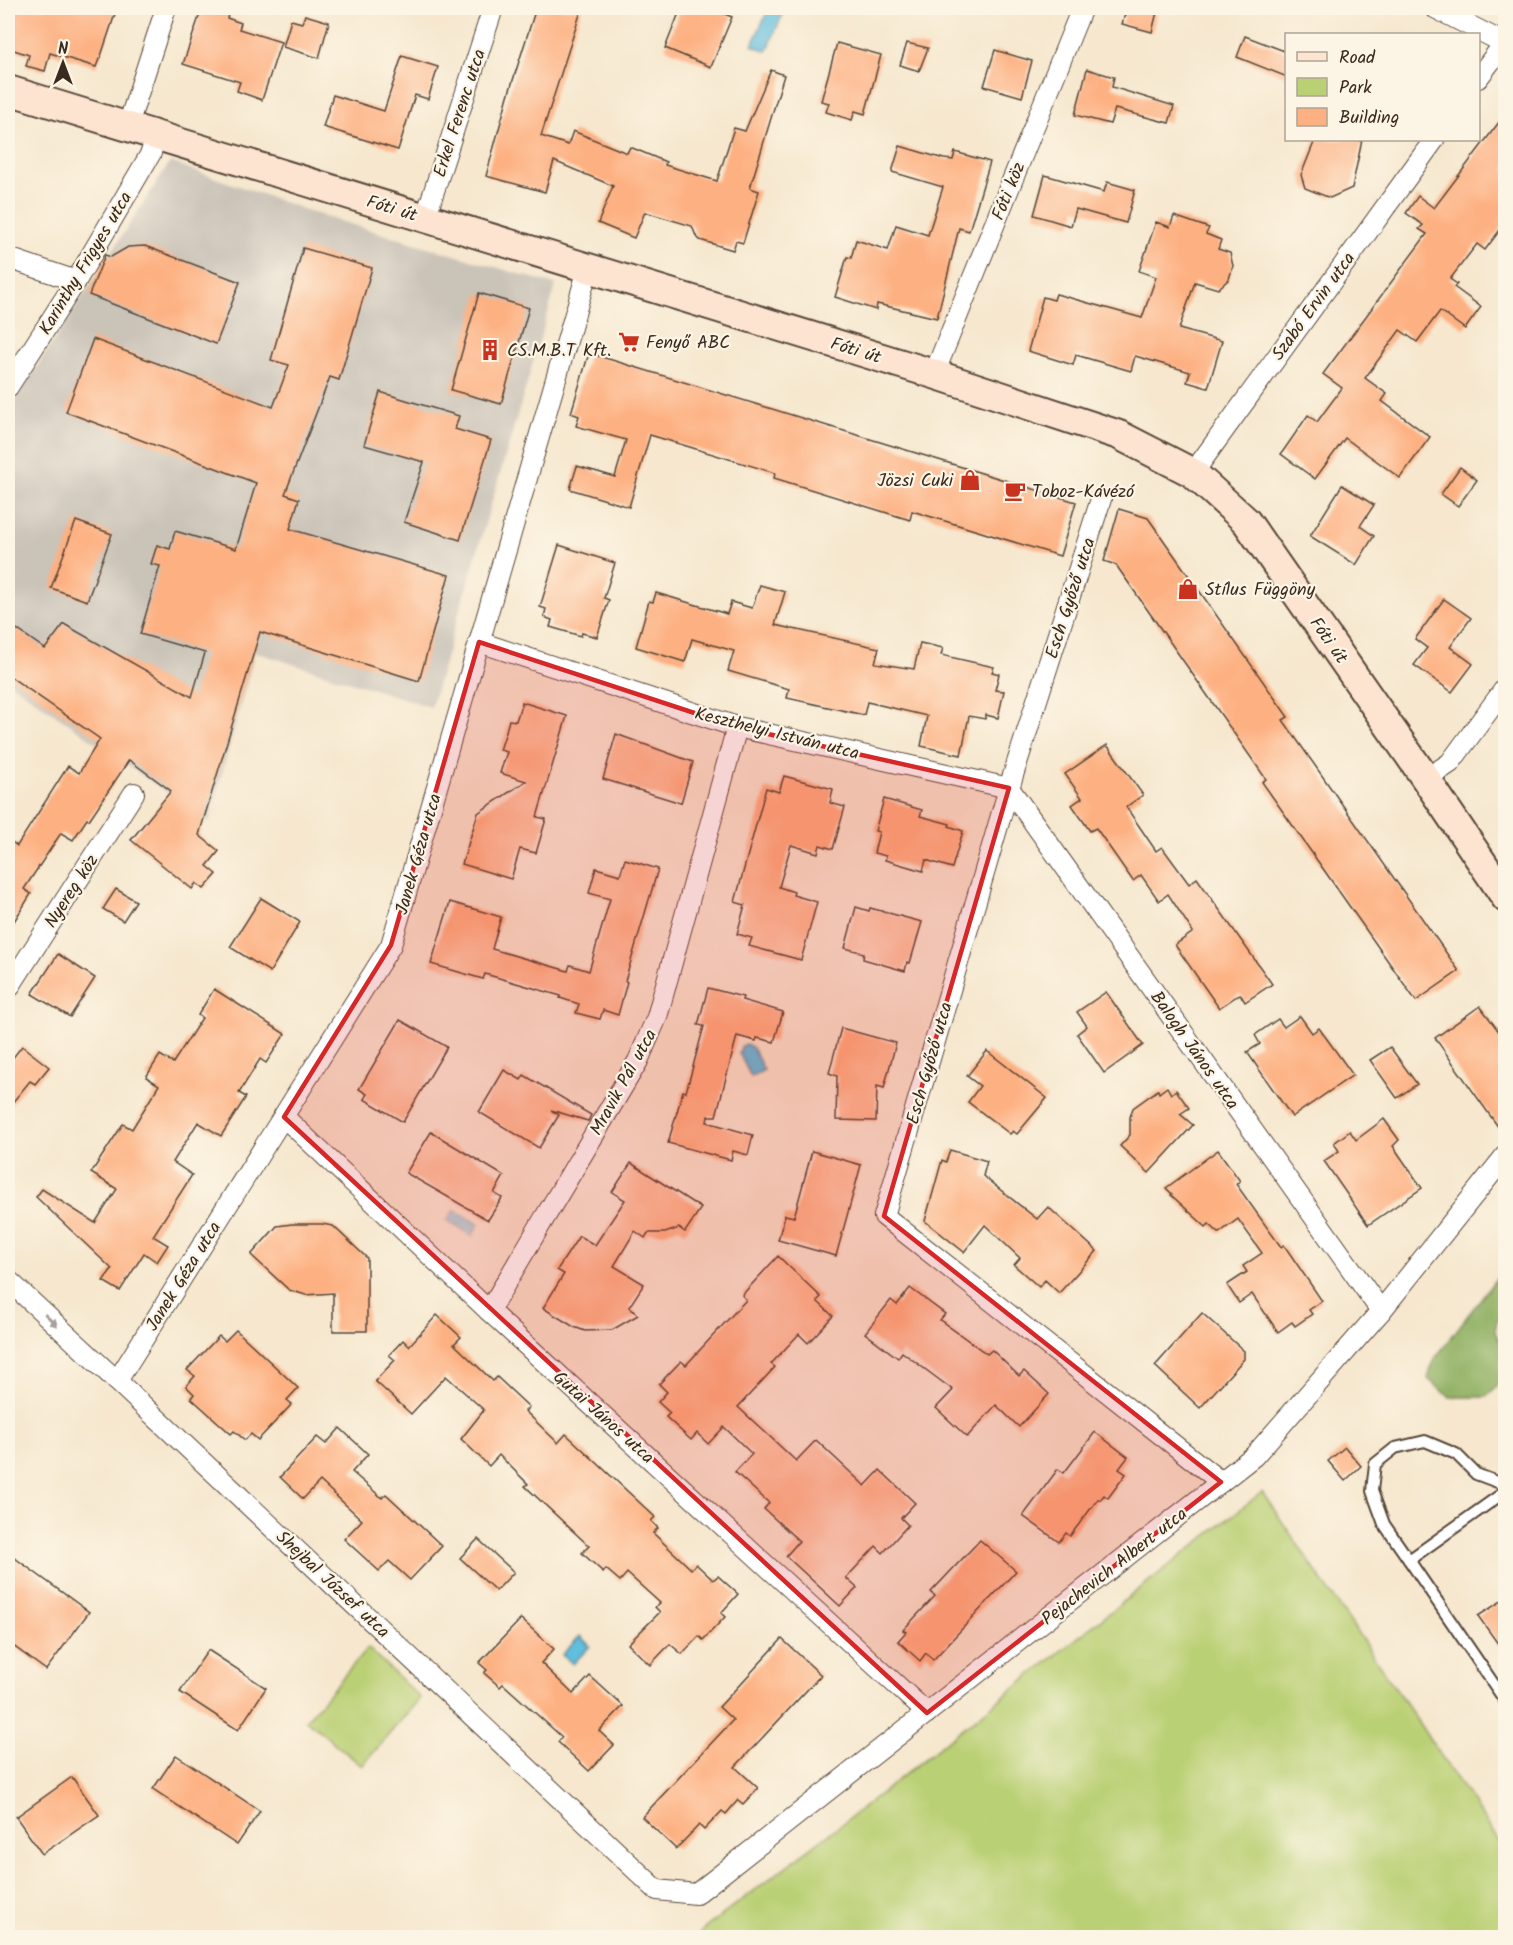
<svg xmlns="http://www.w3.org/2000/svg" width="1513" height="1945" font-family="Kalam,sans-serif">
	<style>
		.industrial { fill: #cac3b8 }
		.green { fill: #bad074; stroke: #7a7d49; stroke-width: 1.5 }
		.forest { fill: #93b266; stroke: #676e42; stroke-width: 1.5 }
		.water { fill: #60bede; stroke: #4e747e; stroke-width: 1.5 }
		.building { fill: #fdb081 }
		.lines { fill: none; stroke-linecap: round; stroke-linejoin: round }
		.service-casing { stroke: #574638; stroke-width: 14 }
		.minor-casing { stroke: #574638; stroke-width: 22 }
		.secondary-casing { stroke: #574638; stroke-width: 32 }
		.service { stroke: #fff; stroke-width: 10 }
		.minor { stroke: #fff; stroke-width: 20 }
		.secondary { stroke: #fde4d1; stroke-width: 28 }
		.oneway { fill: #a79f9a }
		.marked { fill: #d62828; fill-opacity: 0.2; stroke: #d62828; stroke-width: 4.5; stroke-linejoin: round }
		.labels { text-anchor: middle; stroke-width: 4.5; stroke-linejoin: round; paint-order: stroke }
		.street-label { font-size: 18px; fill: #3b2a1e; stroke: #fcf5e5 }
		.poi-label { font-size: 18px; fill: #3b2a1e; stroke: #fcf5e5; text-anchor: start }
	</style>
	<rect width="100%" height="100%" fill="#fcf5e5"/>
	<filter id="ink" filterUnits="userSpaceOnUse"><feTurbulence type="fractalNoise" baseFrequency=".0167" numOctaves="2"/><feDisplacementMap in="SourceGraphic" scale="12" xChannelSelector="R" yChannelSelector="G"/><feConvolveMatrix kernelMatrix="1 2 1 2 8 2 1 2 1" color-interpolation-filters="sRGB"/></filter>
	<filter id="wash" filterUnits="userSpaceOnUse"><feTurbulence type="fractalNoise" baseFrequency=".008" numOctaves="4" result="noise"/><feDisplacementMap in="SourceGraphic" scale="24" xChannelSelector="R" yChannelSelector="G"/><feGaussianBlur stdDeviation="1.35" result="paint"/><feColorMatrix in="noise" values="0 0 0 0 0 0 0 0 0 0 0 0 0 0 0 0 0 1.4 0 .05"/><feComposite in="paint" operator="in"/></filter>
	<g filter="url(#wash)">
		<rect width="100%" height="100%" fill="#f6e7ce"/>
		<polygon class="industrial" points="170,162 326,217 556,285 431,707 255,652 209,822 8,681 8,411"/>
		<g class="green">
			<polygon points="1262,1492 1505,1850 1505,1937 698,1937 704,1929 856,1813"/>
			<polygon points="368,1648 420,1698 362,1766 306,1720"/>
		</g>
		<polygon class="forest" points="1505,1267 1505,1308 1497,1321 1495,1331 1505,1354 1505,1369 1501,1382 1486,1397 1450,1397 1428,1379 1433,1361"/>
		<g class="water">
			<polygon points="769,8 776,8 784,11 767,51 752,45"/>
			<polygon points="746,1044 752,1047 764,1070 751,1077 739,1053 741,1047"/>
			<polygon points="454,1210 479,1224 472,1236 447,1221"/>
			<polygon points="580,1636 590,1646 573,1664 562,1655"/>
		</g>
		<g id="blocks">
			<g class="building">
				<polygon points="8,8 117,8 100,59 99,59 96,67 50,53 45,71 26,66 29,55 8,48"/>
				<polygon points="202,8 230,8 227,18 241,23 239,29 281,42 262,100 237,91 240,82 183,64"/>
				<polygon points="536,8 582,8 541,136 568,145 573,131 627,153 630,147 666,162 665,165 717,181 734,128 745,131 771,70 784,75 750,188 759,191 743,243 736,241 733,250 700,240 696,236 692,226 645,212 634,238 598,223 613,186 554,161 545,192 486,176 508,96"/>
				<polygon points="681,8 710,8 732,17 711,67 665,48"/>
				<polygon points="1127,8 1158,8 1152,32 1122,24"/>
				<polygon points="305,15 329,22 319,58 283,47 291,20 302,23"/>
				<polygon points="1245,36 1287,52 1287,77 1237,57"/>
				<polygon points="837,43 881,55 865,114 855,111 852,120 826,112 829,103 821,101"/>
				<polygon points="907,43 928,48 919,71 900,65"/>
				<polygon points="995,50 1032,61 1022,97 984,86"/>
				<polygon points="402,56 438,67 428,99 415,95 398,150 323,127 333,95 384,111"/>
				<polygon points="1087,69 1114,77 1112,87 1174,106 1169,123 1115,109 1110,124 1075,115"/>
				<polygon points="1506,113 1506,222 1485,250 1477,244 1450,279 1457,284 1454,287 1481,307 1465,329 1440,311 1417,342 1400,330 1365,378 1387,394 1382,401 1430,437 1400,478 1345,438 1315,479 1281,454 1308,415 1317,422 1342,388 1323,374 1427,234 1419,229 1423,225 1406,213 1418,196 1434,208"/>
				<polygon points="1315,140 1362,140 1352,188 1330,198 1305,188 1301,175"/>
				<polygon points="900,146 944,159 953,160 955,152 990,162 969,231 959,228 937,318 877,304 876,310 835,297 847,257 851,258 856,240 888,250 896,225 928,235 943,187 892,172"/>
				<polygon points="1045,175 1104,192 1107,182 1135,190 1126,223 1076,209 1071,226 1034,215"/>
				<polygon points="1174,216 1209,228 1206,234 1221,240 1218,249 1230,253 1233,266 1229,279 1218,289 1195,282 1179,329 1222,341 1208,388 1187,382 1190,372 1135,356 1131,371 1076,355 1073,365 1028,351 1043,297 1054,300 1056,294 1142,318 1156,277 1139,271 1156,222 1170,227"/>
				<polygon points="145,246 240,282 216,344 89,295 105,255 111,257 128,247"/>
				<polygon points="303,248 372,268 339,380 330,377 285,494 299,499 290,529 449,575 419,681 260,632 199,835 219,851 207,866 217,874 204,889 196,883 192,889 131,840 171,791 129,760 89,820 87,819 73,840 61,833 24,889 31,894 8,931 8,839 17,846 68,766 79,773 100,739 8,675 8,623 45,649 64,624 192,697 205,653 140,634 160,566 151,564 157,545 170,549 175,531 236,549 256,483 66,412 93,339 273,407 289,365 271,360"/>
				<polygon points="479,293 529,308 501,404 451,390"/>
				<polygon points="589,353 1076,502 1060,556 912,511 910,520 774,478 775,473 650,435 629,507 570,489 577,466 615,477 626,440 576,426 579,416 571,413"/>
				<polygon points="380,392 459,416 455,429 491,440 460,540 404,522 424,462 364,445"/>
				<polygon points="1460,467 1477,480 1458,506 1441,494"/>
				<polygon points="1342,485 1374,505 1360,526 1374,536 1356,565 1310,536"/>
				<polygon points="1119,509 1148,518 1288,717 1283,720 1459,971 1416,1001 1262,782 1266,779 1116,565 1104,561"/>
				<polygon points="76,521 112,534 87,601 51,588"/>
				<polygon points="559,545 615,563 604,598 609,600 597,637 582,633 581,636 550,627 552,620 544,617 546,609 540,607"/>
				<polygon points="760,585 785,592 775,625 879,648 875,663 914,669 920,643 943,648 941,655 994,667 992,672 999,674 995,690 1004,691 998,718 986,715 985,719 969,716 961,755 921,746 927,716 867,702 864,715 787,698 789,689 728,671 734,651 692,639 685,662 636,647 649,601 653,602 656,593 727,614 731,602 752,608"/>
				<polygon points="1444,599 1471,618 1450,647 1473,664 1452,692 1414,665 1427,648 1415,639"/>
				<polygon points="522,702 567,716 537,817 546,819 536,853 520,849 511,879 462,864 478,813 526,781 500,773 507,752 500,750 505,735 509,720 516,721"/>
				<polygon points="616,734 693,762 681,803 603,779"/>
				<polygon points="1107,745 1143,795 1126,807 1156,851 1162,847 1189,884 1197,878 1272,984 1245,1002 1240,994 1219,1008 1175,945 1193,932 1168,894 1159,901 1141,875 1133,881 1096,828 1090,831 1072,805 1082,798 1065,774"/>
				<polygon points="784,776 833,789 830,803 845,807 833,849 820,845 818,853 791,845 779,887 794,892 793,895 817,902 801,960 749,946 752,938 737,934 745,905 735,902 766,788 779,792"/>
				<polygon points="884,799 922,810 920,816 950,824 949,826 963,831 952,868 926,860 923,871 885,860 886,856 874,853 879,832 875,831"/>
				<polygon points="625,859 658,869 625,981 627,982 618,1015 603,1010 600,1019 576,1013 579,1004 560,998 561,996 485,974 483,979 431,964 450,902 501,917 492,949 568,971 570,965 589,971 610,899 589,893 596,868 620,875"/>
				<polygon points="116,889 136,901 123,921 103,909"/>
				<polygon points="261,898 300,922 270,972 230,947"/>
				<polygon points="856,907 869,911 870,908 922,922 910,963 907,962 905,971 863,959 864,953 845,948"/>
				<polygon points="58,954 95,978 70,1017 32,994"/>
				<polygon points="708,988 743,997 742,1000 783,1012 774,1042 757,1038 756,1041 737,1036 716,1116 708,1116 707,1122 753,1135 748,1155 733,1151 731,1160 668,1143 683,1091 686,1092 704,1026 698,1025"/>
				<polygon points="214,989 285,1034 266,1063 260,1059 239,1093 246,1097 221,1136 198,1122 173,1162 192,1175 153,1236 168,1245 157,1262 144,1253 120,1291 103,1281 112,1269 36,1197 42,1189 95,1223 117,1189 91,1173 123,1124 132,1129 159,1085 146,1077 160,1055 173,1063 202,1018 198,1015"/>
				<polygon points="1106,992 1143,1045 1104,1073 1077,1034 1087,1026 1077,1012"/>
				<polygon points="1480,1006 1506,1041 1506,1138 1435,1038"/>
				<polygon points="1300,1016 1312,1033 1319,1028 1353,1075 1292,1117 1247,1052 1260,1044 1255,1035 1278,1019 1284,1027"/>
				<polygon points="400,1020 447,1047 403,1122 364,1099 367,1094 359,1089"/>
				<polygon points="841,1028 896,1043 884,1088 877,1086 876,1121 836,1120 837,1076 829,1073"/>
				<polygon points="22,1046 49,1067 35,1084 30,1081 8,1108 8,1064"/>
				<polygon points="1390,1047 1417,1084 1397,1098 1370,1060"/>
				<polygon points="987,1051 1047,1098 1017,1134 1013,1131 1010,1134 968,1102 980,1086 967,1076"/>
				<polygon points="504,1070 521,1080 524,1075 591,1115 588,1121 551,1110 559,1115 539,1148 479,1112"/>
				<polygon points="1167,1087 1171,1094 1176,1090 1189,1108 1180,1114 1193,1125 1149,1173 1120,1146 1130,1135 1130,1117 1133,1108 1158,1090 1159,1093"/>
				<polygon points="1384,1119 1399,1140 1393,1146 1422,1188 1368,1225 1324,1161 1339,1151 1334,1143 1350,1131 1356,1140"/>
				<polygon points="431,1132 504,1176 494,1193 502,1198 488,1220 406,1173"/>
				<polygon points="950,1150 987,1161 983,1176 1037,1219 1048,1207 1097,1251 1059,1293 1045,1280 1039,1287 1014,1265 1020,1258 985,1225 964,1252 925,1221 942,1160 946,1162"/>
				<polygon points="1218,1150 1240,1181 1236,1184 1281,1247 1284,1245 1322,1301 1309,1310 1312,1314 1295,1326 1292,1322 1278,1332 1252,1294 1239,1303 1227,1285 1247,1272 1243,1266 1262,1253 1238,1219 1219,1233 1209,1224 1206,1227 1171,1195 1172,1194 1166,1188"/>
				<polygon points="812,1151 861,1165 836,1256 778,1240 785,1215 794,1217"/>
				<polygon points="631,1163 701,1208 685,1232 679,1228 665,1233 648,1233 645,1238 635,1231 614,1266 644,1284 629,1307 638,1315 612,1330 585,1331 574,1327 543,1308 564,1274 557,1270 579,1236 595,1245 625,1200 612,1192"/>
				<polygon points="292,1224 322,1224 333,1226 367,1258 367,1331 333,1331 333,1293 306,1295 289,1290 251,1255 277,1226"/>
				<polygon points="778,1256 821,1297 817,1301 833,1316 808,1343 799,1334 771,1364 775,1367 738,1407 796,1461 816,1440 865,1486 880,1470 915,1503 901,1518 908,1525 883,1553 876,1546 846,1578 857,1588 840,1606 786,1556 799,1541 764,1509 769,1503 735,1472 752,1454 724,1427 708,1444 697,1433 691,1440 666,1417 670,1413 658,1402 667,1392 659,1384 681,1361 686,1365 746,1300 742,1295"/>
				<polygon points="910,1288 945,1314 940,1320 987,1354 992,1350 1019,1376 1024,1371 1049,1394 1019,1427 996,1405 967,1437 936,1408 953,1390 902,1352 898,1358 865,1333 891,1300 897,1305"/>
				<polygon points="1202,1313 1244,1351 1244,1359 1200,1408 1155,1366"/>
				<polygon points="437,1315 461,1337 454,1344 493,1381 497,1377 529,1407 525,1411 558,1443 566,1434 655,1517 651,1521 658,1528 653,1533 691,1569 696,1564 713,1580 718,1576 738,1594 721,1613 725,1617 703,1640 699,1636 682,1654 670,1644 650,1665 628,1644 660,1612 655,1607 660,1603 627,1573 620,1581 606,1569 603,1572 582,1553 589,1546 525,1486 528,1484 499,1455 489,1466 461,1439 484,1410 446,1376 411,1414 375,1381 395,1360 389,1355 403,1340 409,1346"/>
				<polygon points="236,1330 298,1388 287,1400 292,1404 258,1440 251,1434 245,1440 234,1431 231,1434 191,1398 194,1394 186,1386 195,1376 187,1370 219,1336 225,1341"/>
				<polygon points="340,1428 368,1454 352,1472 382,1498 386,1494 442,1546 410,1580 389,1561 379,1571 344,1539 362,1520 320,1481 303,1499 280,1477 317,1437 326,1444"/>
				<polygon points="1095,1432 1128,1457 1119,1469 1126,1474 1108,1498 1104,1495 1100,1500 1098,1499 1070,1536 1066,1533 1059,1542 1023,1516 1058,1469 1064,1473"/>
				<polygon points="1345,1447 1361,1466 1345,1481 1328,1461"/>
				<polygon points="478,1539 514,1572 496,1591 460,1558"/>
				<polygon points="980,1540 1016,1571 933,1660 926,1653 920,1661 898,1641 906,1632 903,1630 935,1596 931,1592"/>
				<polygon points="8,1553 89,1612 46,1670 8,1642"/>
				<polygon points="1506,1598 1506,1655 1478,1616"/>
				<polygon points="521,1619 554,1649 541,1663 573,1694 590,1676 623,1706 599,1731 614,1745 589,1771 558,1742 562,1737 503,1684 500,1687 484,1673 487,1670 479,1663"/>
				<polygon points="782,1639 821,1675 735,1767 758,1788 743,1804 738,1800 726,1814 722,1811 704,1830 699,1825 676,1849 642,1817 733,1720 719,1707"/>
				<polygon points="208,1650 266,1688 238,1730 180,1692"/>
				<polygon points="176,1755 260,1811 237,1845 153,1789"/>
				<polygon points="72,1777 99,1815 42,1854 16,1817"/>
			</g>
		</g>
	</g>
	<g filter="url(#ink)">
		<use href="#blocks" fill-opacity="0" stroke="#574638" stroke-width="1.5"/>
		<g class="lines">
			<defs>
				<g id="service">
					<polyline points="1506,1491 1409,1560 1506,1702"/>
					<polyline points="1409,1560 1384,1524 1372,1491 1375,1464 1395,1448 1425,1441 1456,1454 1476,1474 1500,1483 1506,1483"/>
				</g>
				<g id="minor">
					<polyline points="1435,8 1504,43"/>
					<polyline points="1478,78 1506,41"/>
					<polyline points="127,128 166,8"/>
					<polyline points="425,219 493,8"/>
					<polyline points="8,258 76,281"/>
					<polyline points="934,374 1082,8"/>
					<polyline points="8,387 76,281 151,153 155,136"/>
					<polyline points="1193,473 1434,140"/>
					<polyline points="1101,499 1009,788 884,1216 1221,1482"/>
					<polyline points="479,642 737,727 1009,788 1381,1311"/>
					<polyline points="1426,779 1450,763 1506,687"/>
					<polyline points="8,989 134,793"/>
					<polyline points="284,1117 489,1311 927,1713"/>
					<polyline points="8,1280 117,1381 657,1890 696,1894 1254,1456 1381,1311 1506,1155"/>
					<polyline points="489,1311 638,1061 657,1017 737,727"/>
					<polyline points="117,1381 391,945 588,269"/>
				</g>
				<polyline id="secondary" points="8,90 934,374 1119,435 1193,473 1246,521 1426,779 1506,898"/>
			</defs>
			<use href="#service" class="service-casing"/>
			<use href="#minor" class="minor-casing"/>
			<use href="#secondary" class="secondary-casing"/>
			<use href="#service" class="service"/>
			<use href="#minor" class="minor"/>
			<use href="#secondary" class="secondary"/>
		</g>
		<defs><path id="oneway-solid" d="M-6-.8H1V-3.2L6.5 0L1 3.2V.8H-6Z" transform="scale(1.5)"/></defs>
		<use class="oneway" href="#oneway-solid" transform="translate(51 1320) rotate(43)"/>
	</g>
	<path class="marked" d="M 479,642 L 737,727 L 1009,788 L 884,1216 L 1221,1482 L 927,1713 L 284,1117 L 391,945 Z"/>
	<defs>
		<symbol id="supermarket-bare" viewBox="-9 -9 18 18"><path d="M-6-5.5h2.5l.6 2H6L4.5 2H-2.5L-4.4-4H-6ZM-1.5 3.2a1.3 1.3 0 1 0 .1 0ZM3 3.2a1.3 1.3 0 1 0 .1 0Z" fill="#c8321e" stroke="#fcf5e5" stroke-width="2.5" paint-order="stroke"/></symbol>
		<symbol id="building-bare" viewBox="-9 -9 18 18"><path d="M-4-6H4V6H1V3H-1V6H-4ZM-2.5-4.3h1.7v1.8h-1.7ZM.8-4.3h1.7v1.8H.8ZM-2.5-1h1.7V.8h-1.7ZM.8-1h1.7V.8H.8Z" fill="#c8321e" stroke="#fcf5e5" stroke-width="2.5" paint-order="stroke"/></symbol>
		<symbol id="shop-bare" viewBox="-9 -9 18 18"><path d="M-5-2.5h2.3a2.7 3.5 0 0 1 5.4 0H5L5.5 6h-11ZM-1.5-2.5h3a1.5 2.3 0 0 0-3 0Z" fill="#c8321e" stroke="#fcf5e5" stroke-width="2.5" paint-order="stroke"/></symbol>
		<symbol id="cafe-bare" viewBox="-9 -9 18 18"><path d="M-5.5-4.5H6V0H3Q3 3.5 0 3.5H-2.5Q-5.5 3.5-5.5 0ZM3-3.2v2h1.7v-2ZM-6 4.5H4V6H-6Z" fill="#c8321e" stroke="#fcf5e5" stroke-width="2.5" paint-order="stroke"/></symbol>
	</defs>
	<g fill-rule="evenodd">
		<use href="#supermarket-bare" x="614" y="327" width="30" height="30"/>
		<use href="#building-bare" x="475" y="335" width="30" height="30"/>
		<use href="#shop-bare" x="955" y="465" width="30" height="30"/>
		<use href="#cafe-bare" x="1000" y="476" width="30" height="30"/>
		<use href="#shop-bare" x="1173" y="574" width="30" height="30"/>
	</g>
	<g class="labels">
		<g class="street-label">
			<text transform="translate(459 113) rotate(-72)" y="6">Erkel Ferenc utca</text>
			<text transform="translate(1008 191) rotate(-68)" y="6">Fóti köz</text>
			<text transform="translate(392 208) rotate(17)" y="6">Fóti út</text>
			<text transform="translate(85 263) rotate(-59)" y="6">Karinthy Frigyes utca</text>
			<text transform="translate(1313 306) rotate(-54)" y="6">Szabó Ervin utca</text>
			<text transform="translate(856 350) rotate(17)" y="6">Fóti út</text>
			<text transform="translate(1070 598) rotate(-72)" y="6">Esch Győző utca</text>
			<text transform="translate(1329 640) rotate(55)" y="6">Fóti út</text>
			<text transform="translate(777 733) rotate(14)" y="6">Keszthelyi István utca</text>
			<text transform="translate(418 854) rotate(-74)" y="6">Janek Géza utca</text>
			<text transform="translate(71 891) rotate(-57)" y="6">Nyereg köz</text>
			<text transform="translate(1195 1050) rotate(55)" y="6">Balogh János utca</text>
			<text transform="translate(929 1063) rotate(-74)" y="6">Esch Győző utca</text>
			<text transform="translate(623 1082) rotate(-61)" y="6">Mravik Pál utca</text>
			<text transform="translate(183 1276) rotate(-58)" y="6">Janek Géza utca</text>
			<text transform="translate(604 1417) rotate(42)" y="6">Gutai János utca</text>
			<text transform="translate(1114 1566) rotate(-38)" y="6">Pejachevich Albert utca</text>
			<text transform="translate(333 1584) rotate(43)" y="6">Shejbal József utca</text>
		</g>
		<g class="poi-label">
			<text x="646" y="348">Fenyő ABC</text>
			<text x="507" y="356">CS.M.B.T Kft.</text>
			<text x="953" y="486" text-anchor="end">Jözsi Cuki</text>
			<text x="1032" y="497">Toboz-Kávézó</text>
			<text x="1205" y="595">Stílus Függöny</text>
		</g>
	</g>
	<rect width="1513" height="1945" fill="none" stroke="#fcf5e5" stroke-width="30"/>
	<rect x="1285" y="33" width="195" height="108" fill="#fcf5e5" stroke="#afa495" stroke-width="1.5"/>
	<rect x="1297" y="52" width="30" height="9" fill="#fde4d1" stroke="#afa495" stroke-width="1.5"/>
	<text x="1339" y="63" font-size="18" fill="#3b2a1e">Road</text>
	<rect x="1297" y="78" width="30" height="18" fill="#bad074" stroke="#afa495" stroke-width="1.5"/>
	<text x="1339" y="93" font-size="18" fill="#3b2a1e">Park</text>
	<rect x="1297" y="108" width="30" height="18" fill="#fdb081" stroke="#afa495" stroke-width="1.5"/>
	<text x="1339" y="123" font-size="18" fill="#3b2a1e">Building</text>
	<g transform="translate(63 63)" stroke="#fcf5e5" stroke-width="4.5" paint-order="stroke">
	<path d="M0-4.5L10 22L0 15L-10 22Z" fill="#3b2a1e"/>
	<text y="-9" font-size="16" font-weight="bold" text-anchor="middle" fill="#3b2a1e">N</text>
	</g>
</svg>
